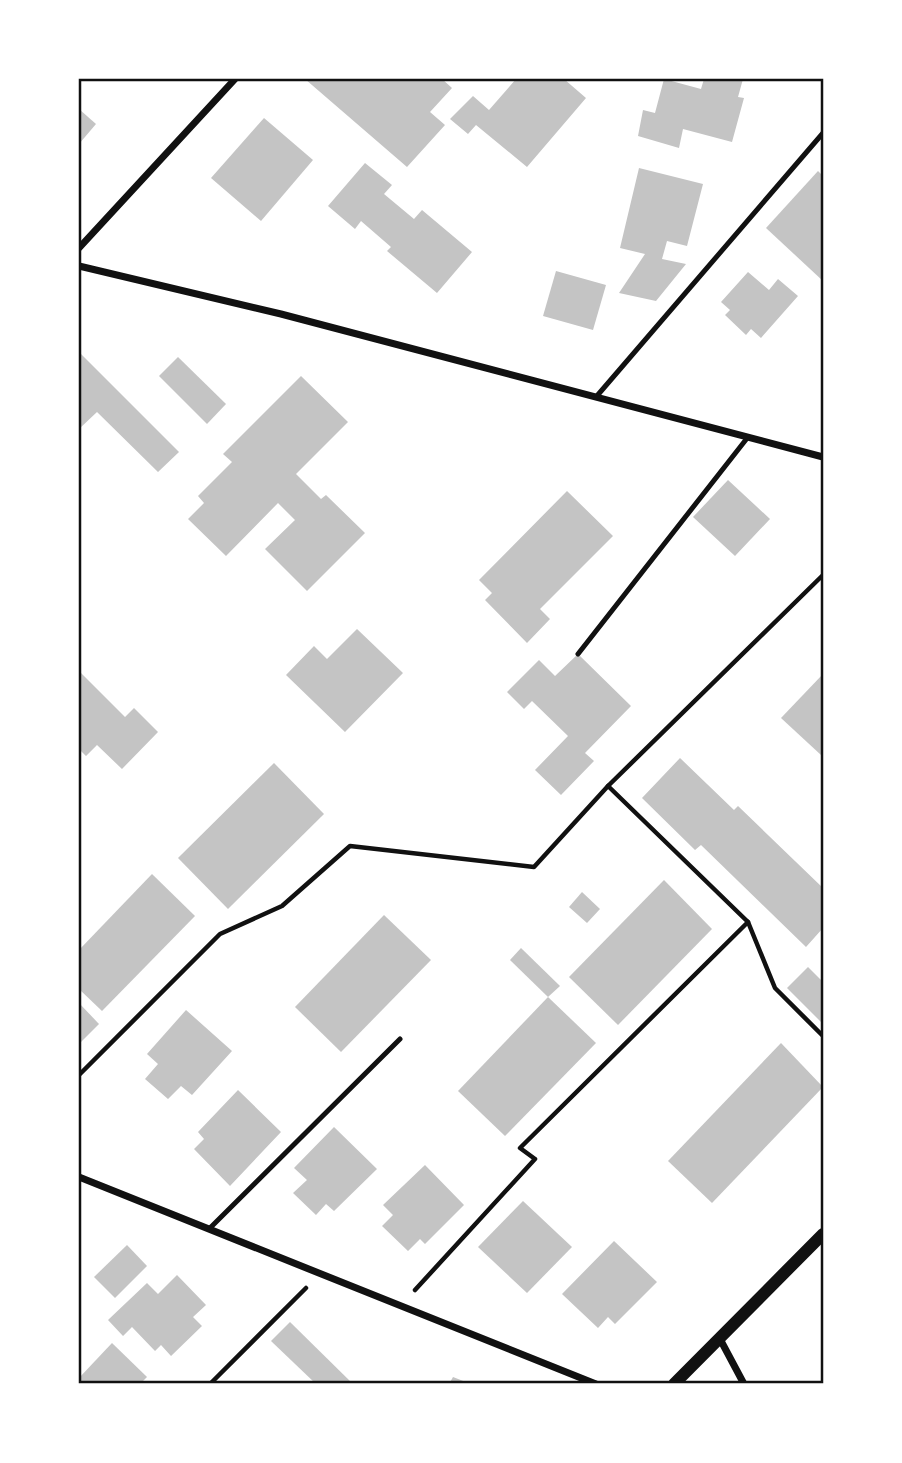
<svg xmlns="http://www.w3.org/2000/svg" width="902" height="1463" font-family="'Space Grotesk',sans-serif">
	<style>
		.building { fill: #c4c4c4 }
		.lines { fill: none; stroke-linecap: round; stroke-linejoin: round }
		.path { stroke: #111; stroke-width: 4.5 }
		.service { stroke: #111; stroke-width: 5 }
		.minor { stroke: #111; stroke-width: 7 }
		.tertiary { stroke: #111; stroke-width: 12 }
		.neatline { fill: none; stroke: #111; stroke-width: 2.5 }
	</style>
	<rect width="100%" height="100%" fill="#fff"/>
	<g class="building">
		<polygon points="305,79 442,79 452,88 430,112 445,125 407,167"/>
		<polygon points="516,79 564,79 586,98 527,167 476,125 468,134 450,119 473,96 489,110"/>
		<polygon points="664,79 701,89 704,79 743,79 738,97 744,98 732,142 683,129 679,148 638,136 643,110 655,113"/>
		<polygon points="79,109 96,124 79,144"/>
		<polygon points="264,118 313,160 261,221 211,178"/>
		<polygon points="365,163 392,185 384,194 414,219 422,210 472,252 437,293 387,251 391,247 361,221 355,229 328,206"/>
		<polygon points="639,168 703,184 687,246 667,241 662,259 686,264 656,301 619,293 645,254 620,248"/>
		<polygon points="818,171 823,176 823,281 766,228"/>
		<polygon points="556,271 606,285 593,330 543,316"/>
		<polygon points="748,272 769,290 778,279 798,296 761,338 751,329 746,335 725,315 730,310 721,302"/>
		<polygon points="79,352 179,452 158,472 97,412 79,429"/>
		<polygon points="178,357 226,404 207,424 159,376"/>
		<polygon points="301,376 348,422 296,474 321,499 326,495 365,533 307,591 265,549 295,520 278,503 226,556 188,519 204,503 198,496 232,462 223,454"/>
		<polygon points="728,480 770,519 735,556 693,517"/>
		<polygon points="567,491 613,536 540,609 550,619 527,643 485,600 492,593 479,580"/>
		<polygon points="357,629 403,673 345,732 286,675 314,646 327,659"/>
		<polygon points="578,654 631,706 585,753 594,761 561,795 535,770 568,736 532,701 524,709 507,692 539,660 555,676"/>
		<polygon points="79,671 125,717 134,708 158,732 122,769 97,745 86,756 79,749"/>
		<polygon points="823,674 823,753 821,755 781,718"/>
		<polygon points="680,758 734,810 738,806 823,888 823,928 806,947 701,845 695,850 642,798"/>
		<polygon points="274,763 324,814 228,909 178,858"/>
		<polygon points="152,874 195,916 102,1011 79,989 79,950"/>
		<polygon points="664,880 712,929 618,1025 569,977"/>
		<polygon points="582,892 600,909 587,923 569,907"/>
		<polygon points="384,915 431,960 341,1052 295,1007"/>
		<polygon points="521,948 560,986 548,997 510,960"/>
		<polygon points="808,967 823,982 823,1024 787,988"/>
		<polygon points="548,997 596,1043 505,1136 458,1091"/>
		<polygon points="79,1003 99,1024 79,1044"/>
		<polygon points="186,1010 232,1051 192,1095 181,1086 168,1099 145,1079 158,1064 147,1054"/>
		<polygon points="781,1043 823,1087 712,1203 668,1161"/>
		<polygon points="238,1090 281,1132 230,1186 194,1149 204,1139 198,1132"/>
		<polygon points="334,1127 377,1169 334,1211 326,1204 316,1215 293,1193 307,1180 294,1168"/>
		<polygon points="425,1165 464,1205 425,1244 420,1239 408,1251 382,1226 393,1215 383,1205"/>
		<polygon points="523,1201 572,1247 527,1293 478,1247"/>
		<polygon points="614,1241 657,1282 615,1324 608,1317 598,1328 562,1294"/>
		<polygon points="127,1245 147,1266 115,1298 94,1277"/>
		<polygon points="177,1275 206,1305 193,1317 202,1326 171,1356 161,1345 155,1351 132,1327 123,1336 108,1320 147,1283 158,1294"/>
		<polygon points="290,1322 353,1384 316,1384 271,1341"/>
		<polygon points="112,1343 147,1377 140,1384 79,1384 79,1378"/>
		<polygon points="453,1377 471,1384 449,1384"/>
	</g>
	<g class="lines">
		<g class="path">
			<polyline points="608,786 748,922 775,988 823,1036"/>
			<polyline points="79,1075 220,934 282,906 350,846 534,867 608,786 823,575"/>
			<polyline points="415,1290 535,1159 520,1148 748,922"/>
			<polyline points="210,1384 306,1288"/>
		</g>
		<g class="service">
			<polyline points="596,397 823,133"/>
			<polyline points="578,654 748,437"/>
			<polyline points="209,1229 400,1039"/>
		</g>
		<g class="minor">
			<polyline points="79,248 235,79"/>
			<polyline points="79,266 281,314 823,457"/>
			<polyline points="79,1177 596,1384"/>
			<polyline points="720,1339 744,1384"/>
		</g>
		<polyline class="tertiary" points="674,1384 823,1234"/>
	</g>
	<rect width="902" height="1463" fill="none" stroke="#ffffff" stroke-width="161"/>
	<rect x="80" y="80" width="742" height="1302" class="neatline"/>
</svg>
